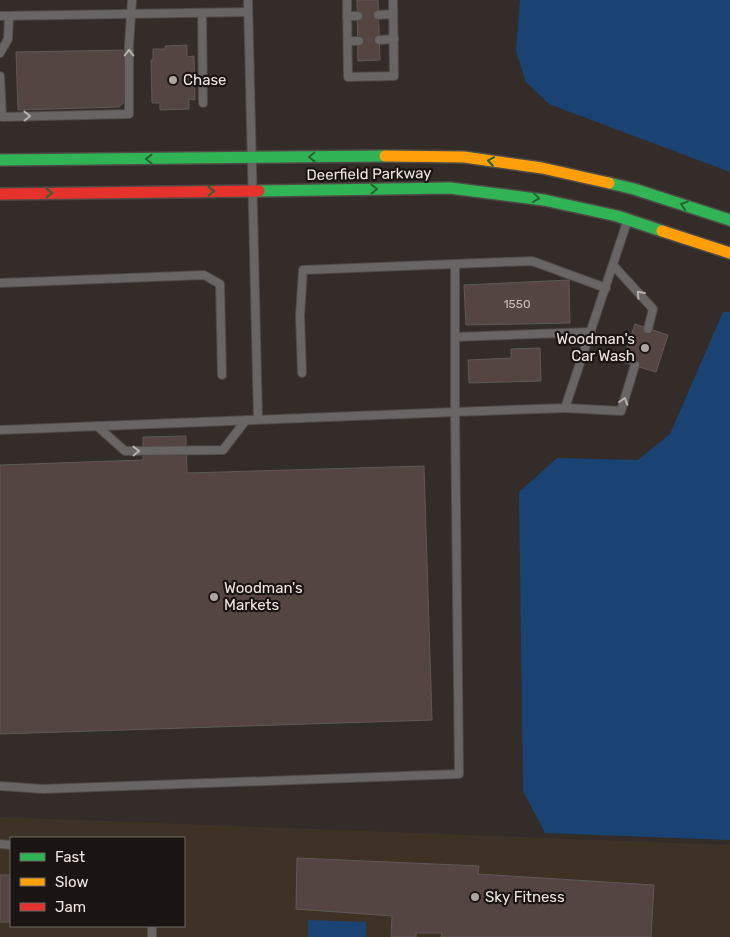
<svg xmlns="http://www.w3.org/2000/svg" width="730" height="937" font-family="Rubik,sans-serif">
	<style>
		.commercial { fill: #3d3225; fill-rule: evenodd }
		.water { fill: #1a4373 }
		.building { fill: #554542; stroke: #5f5957 }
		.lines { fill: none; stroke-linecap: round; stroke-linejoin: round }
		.lane-casing { stroke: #504a47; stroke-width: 10 }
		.fast-casing { stroke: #504a47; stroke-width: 14 }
		.slow-casing { stroke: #504a47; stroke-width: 14 }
		.jam-casing { stroke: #504a47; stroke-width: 14 }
		.lane { stroke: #686564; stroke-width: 8 }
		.fast { stroke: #30b455; stroke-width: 11 }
		.slow { stroke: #ff9f0a; stroke-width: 11 }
		.jam { stroke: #e5322d; stroke-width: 11 }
		.oneway { stroke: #b8b2af }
		.oneway2 { stroke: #256434 }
		.poi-dot { fill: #ada4a1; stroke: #1a1512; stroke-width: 2 }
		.labels { text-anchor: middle; stroke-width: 4.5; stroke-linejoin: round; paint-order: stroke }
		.number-label { font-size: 12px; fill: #c8bdb9 }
		.poi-label { font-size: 15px; fill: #eee5e1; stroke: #1a1512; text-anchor: start }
		.street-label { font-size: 15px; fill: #eee5e1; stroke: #1a1512 }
	</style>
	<rect width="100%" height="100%" fill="#332c29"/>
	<path class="commercial" d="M 0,817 L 730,845 L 730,937 L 0,937 ZM 11,838 L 184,838 L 184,926 L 11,926 Z"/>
	<g class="water">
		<polygon points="520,0 730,0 730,172 549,104 526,82 516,51"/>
		<polygon points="723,312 730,312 730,840 545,833 523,791 519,492 557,458 638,460 670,434"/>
		<polygon points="308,920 366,922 366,937 308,937"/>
	</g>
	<g class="building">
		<polygon points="357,0 378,0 380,60 358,61"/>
		<polygon points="187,45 187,57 194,56 195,100 189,99 189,109 160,110 160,103 152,103 151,60 153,60 153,49 165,49 165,46"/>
		<polygon points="126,50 127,100 119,107 18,110 16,52"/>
		<polygon points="569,280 570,323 466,325 464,285"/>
		<polygon points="635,324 668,335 656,372 622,362"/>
		<polygon points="540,348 541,381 469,383 468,360 511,358 511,349"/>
		<polygon points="186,436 187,473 424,466 432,720 0,734 0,465 143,460 143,437"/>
		<polygon points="297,858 479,866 478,874 654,885 651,937 441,937 442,933 416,933 416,937 391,937 392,916 296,909"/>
		<rect x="0" y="875" width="11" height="47"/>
	</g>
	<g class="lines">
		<defs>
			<g id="lane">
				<polyline points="248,0 258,419"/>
				<polyline points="347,0 348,77 394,76 393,0"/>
				<polyline points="202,13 203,103"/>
				<polyline points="378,15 393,14"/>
				<polyline points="0,16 248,12"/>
				<polyline points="347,16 358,16"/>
				<polyline points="379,40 394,39"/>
				<polyline points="348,41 359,41"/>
				<polyline points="0,53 8,39 9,16"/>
				<polyline points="0,76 2,117 129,114 129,45 132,0"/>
				<polyline points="455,264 455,412 565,408 627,222"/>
				<polyline points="613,265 653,309 648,329"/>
				<polyline points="0,283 204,275 220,284 222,375"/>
				<polyline points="455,337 591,332"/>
				<polyline points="302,373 300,316 303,270 532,261 606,288"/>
				<polyline points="565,408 621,411 635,365"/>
				<polyline points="97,426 125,451 223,450 246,420"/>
				<polyline points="0,430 455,412 459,774 43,789 0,786"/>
				<polyline points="0,844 11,845"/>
				<polyline points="152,937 152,926"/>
			</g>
			<g id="fast">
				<polyline points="0,160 385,156"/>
				<polyline points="609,183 634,189 730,220"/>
				<polyline points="259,191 450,188 544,200 617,216 662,231"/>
			</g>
			<g id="slow">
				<polyline points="385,156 464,157 542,168 609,183"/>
				<polyline points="662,231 730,253"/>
			</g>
			<polyline id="jam" points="0,194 259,191"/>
		</defs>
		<use href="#lane" class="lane-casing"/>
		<use href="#fast" class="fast-casing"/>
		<use href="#slow" class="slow-casing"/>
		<use href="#jam" class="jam-casing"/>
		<use href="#lane" class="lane"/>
		<use href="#fast" class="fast"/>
		<use href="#slow" class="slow"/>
		<use href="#jam" class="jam"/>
	</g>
	<defs><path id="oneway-chevron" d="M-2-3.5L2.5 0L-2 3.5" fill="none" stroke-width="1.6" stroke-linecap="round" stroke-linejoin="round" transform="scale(1.25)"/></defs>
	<g class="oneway">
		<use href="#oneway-chevron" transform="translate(129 53) rotate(-90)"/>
		<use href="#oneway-chevron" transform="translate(27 116) rotate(-1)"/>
		<use href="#oneway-chevron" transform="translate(640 294) rotate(-132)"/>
		<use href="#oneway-chevron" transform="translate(624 401) rotate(-72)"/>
		<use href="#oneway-chevron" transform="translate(136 451) rotate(-1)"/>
	</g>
	<g class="oneway2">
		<use href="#oneway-chevron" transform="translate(312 157) rotate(179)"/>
		<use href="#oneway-chevron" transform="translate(149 159) rotate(180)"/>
		<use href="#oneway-chevron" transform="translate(491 161) rotate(-172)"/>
		<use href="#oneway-chevron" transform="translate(374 189) rotate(-1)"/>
		<use href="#oneway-chevron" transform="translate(211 191) rotate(-1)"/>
		<use href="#oneway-chevron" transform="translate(49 193) rotate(-1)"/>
		<use href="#oneway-chevron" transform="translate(536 198) rotate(7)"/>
		<use href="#oneway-chevron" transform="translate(684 205) rotate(-162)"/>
	</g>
	<g class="poi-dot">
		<circle cx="173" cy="80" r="5"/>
		<circle cx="645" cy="348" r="5"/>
		<circle cx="214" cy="597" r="5"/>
		<circle cx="475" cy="897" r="5"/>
	</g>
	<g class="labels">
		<g class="number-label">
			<text x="517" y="308">1550</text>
		</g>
		<g class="poi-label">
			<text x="183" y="85">Chase</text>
			<text x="635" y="344" text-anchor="end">Woodman's<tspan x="635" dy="17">Car Wash</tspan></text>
			<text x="224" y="593">Woodman's<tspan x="224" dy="17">Markets</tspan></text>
			<text x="485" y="902">Sky Fitness</text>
		</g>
		<g class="street-label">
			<text transform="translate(369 174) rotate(-1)" y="5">Deerfield Parkway</text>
		</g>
	</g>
	<rect x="10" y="837" width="175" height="90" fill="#1a1512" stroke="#6f6865"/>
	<rect x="20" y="853" width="25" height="8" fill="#30b455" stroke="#6f6865"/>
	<text x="55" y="862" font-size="15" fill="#eee5e1">Fast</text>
	<rect x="20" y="878" width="25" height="8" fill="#ff9f0a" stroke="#6f6865"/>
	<text x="55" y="887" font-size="15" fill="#eee5e1">Slow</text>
	<rect x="20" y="903" width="25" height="8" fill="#e5322d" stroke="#6f6865"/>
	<text x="55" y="912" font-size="15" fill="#eee5e1">Jam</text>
</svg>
